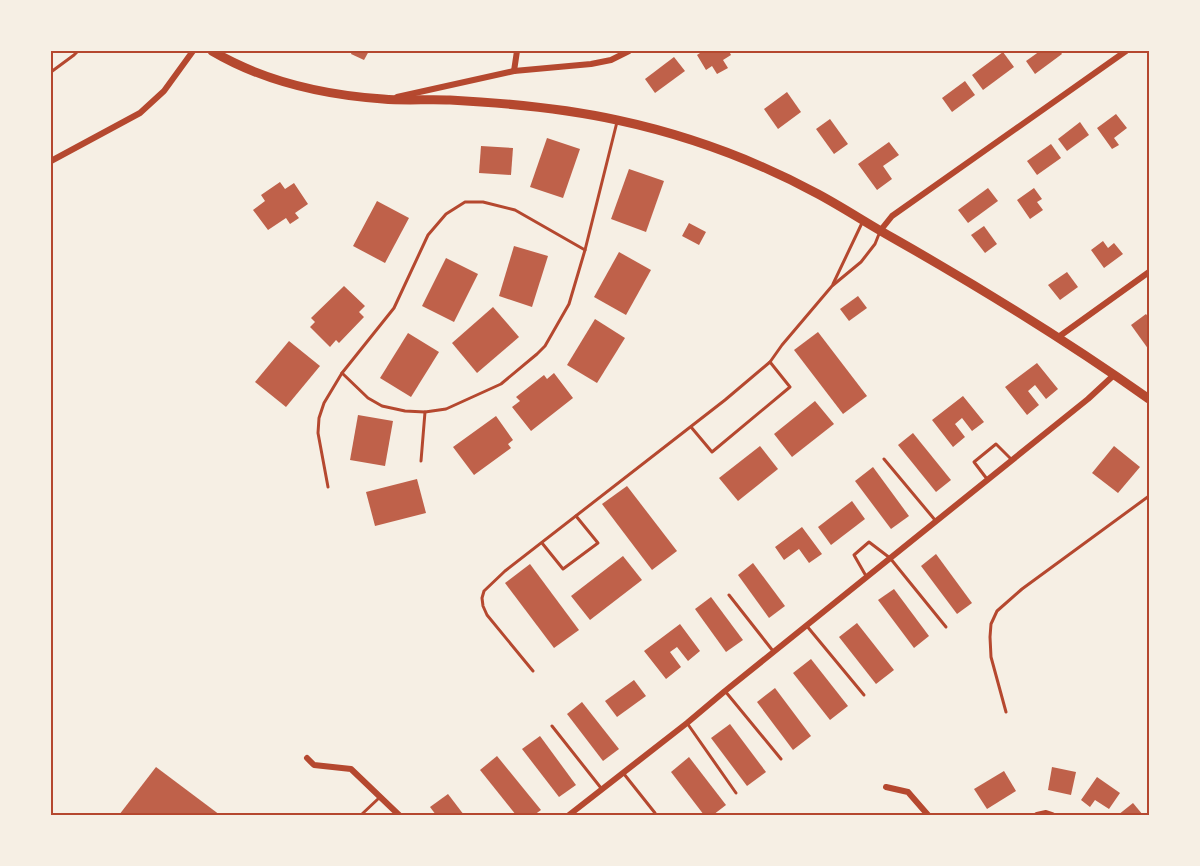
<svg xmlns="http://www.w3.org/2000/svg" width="1200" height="866" font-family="'Titillium Web',sans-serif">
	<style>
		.building { fill: #bf614a }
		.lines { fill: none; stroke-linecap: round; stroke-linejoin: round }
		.service { stroke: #b5482f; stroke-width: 3 }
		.minor { stroke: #b5482f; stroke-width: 6 }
		.secondary { stroke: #b5482f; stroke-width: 9 }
		.neatline { fill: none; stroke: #b5482f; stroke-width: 2 }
	</style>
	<rect width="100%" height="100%" fill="#f6efe4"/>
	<g class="building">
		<polygon points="352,51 369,51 364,60 351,54"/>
		<polygon points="703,51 729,51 731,55 723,60 728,68 717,74 712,66 706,70 697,55"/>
		<polygon points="1040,51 1060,51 1062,54 1035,74 1026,61"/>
		<polygon points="1003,52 1014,67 983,90 972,75"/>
		<polygon points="674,57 685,71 655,93 645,79"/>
		<polygon points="965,81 975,95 952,112 942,98"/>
		<polygon points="787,92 801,112 778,129 764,109"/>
		<polygon points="1116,114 1127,128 1114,138 1119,145 1112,149 1097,128"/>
		<polygon points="830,119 848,144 834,154 816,129"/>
		<polygon points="1080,122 1089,135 1067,151 1058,139"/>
		<polygon points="547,138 580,149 563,198 530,187"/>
		<polygon points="889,142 899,155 883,166 892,179 877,190 858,164"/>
		<polygon points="1051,144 1061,158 1037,175 1027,161"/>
		<polygon points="481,146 513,148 511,175 479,173"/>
		<polygon points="629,169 664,181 646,232 611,219"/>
		<polygon points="280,182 285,189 294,183 308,204 295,213 299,218 290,224 286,218 268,230 253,210 265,201 261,195"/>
		<polygon points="988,188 998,201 968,223 958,210"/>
		<polygon points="1034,188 1042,199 1037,202 1043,210 1030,219 1017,200"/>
		<polygon points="377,201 409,218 385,263 353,246"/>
		<polygon points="689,223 706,232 699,245 682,236"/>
		<polygon points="984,226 997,244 985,253 971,235"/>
		<polygon points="1103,241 1108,248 1114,243 1123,254 1104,268 1091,250"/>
		<polygon points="514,246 548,256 532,307 499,296"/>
		<polygon points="619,252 651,270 626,315 594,297"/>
		<polygon points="446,258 478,274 454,322 422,306"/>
		<polygon points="1067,272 1078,287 1060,300 1048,285"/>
		<polygon points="344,286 365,306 359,312 364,317 339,343 336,340 330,347 310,327 315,322 311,318"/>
		<polygon points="858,296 867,308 849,321 840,309"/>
		<polygon points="493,307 519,337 477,373 452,343"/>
		<polygon points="1146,314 1149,318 1149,350 1131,325"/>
		<polygon points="595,319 625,338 597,383 567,365"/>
		<polygon points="818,332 867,396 843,414 794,350"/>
		<polygon points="408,333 439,352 411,397 380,378"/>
		<polygon points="289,341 320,366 286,407 255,382"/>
		<polygon points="1037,363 1058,389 1046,399 1035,385 1028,391 1039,405 1027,415 1005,387"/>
		<polygon points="554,373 573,398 531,431 512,407 520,401 516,397 544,375 547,379"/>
		<polygon points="963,396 984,422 972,431 962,418 955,424 965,437 953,447 932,420"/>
		<polygon points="815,401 834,424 792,457 774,434"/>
		<polygon points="358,415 393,421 385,466 350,460"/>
		<polygon points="496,416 513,440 508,444 511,448 474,475 453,447"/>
		<polygon points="913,433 951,480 936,492 898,445"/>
		<polygon points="760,446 778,469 738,501 719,478"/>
		<polygon points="1114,446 1140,467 1118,493 1092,473"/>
		<polygon points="873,467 909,516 891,529 855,481"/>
		<polygon points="417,479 426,513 375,526 366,492"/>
		<polygon points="627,486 677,551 652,570 602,504"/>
		<polygon points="852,501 865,519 831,545 818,527"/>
		<polygon points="802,527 822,554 809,563 799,549 784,560 775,547"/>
		<polygon points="936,554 972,603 957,614 921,566"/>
		<polygon points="623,556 642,580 590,620 571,596"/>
		<polygon points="753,563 785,606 769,618 738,575"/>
		<polygon points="530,564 579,630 554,648 505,583"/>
		<polygon points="894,589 929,636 914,648 878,600"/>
		<polygon points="711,597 743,640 726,652 695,609"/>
		<polygon points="857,623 894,670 876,684 839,637"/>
		<polygon points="680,624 700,651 688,661 677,647 670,652 681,667 666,679 644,651"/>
		<polygon points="811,659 848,706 830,720 793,673"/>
		<polygon points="634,680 646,696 617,717 605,701"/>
		<polygon points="775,688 811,736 793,750 757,702"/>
		<polygon points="582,702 619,749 603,761 567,714"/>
		<polygon points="730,724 766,772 747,786 711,738"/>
		<polygon points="540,736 576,785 559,797 522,749"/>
		<polygon points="497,756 541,810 534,815 516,815 480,770"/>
		<polygon points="689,757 726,805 713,815 704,815 671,772"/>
		<polygon points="156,767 220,815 119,815"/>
		<polygon points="1052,767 1076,772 1071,795 1048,790"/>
		<polygon points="1004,771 1016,791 987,809 974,789"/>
		<polygon points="1097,777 1120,793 1109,809 1095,800 1090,807 1081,800"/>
		<polygon points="448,794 464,815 436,815 430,807"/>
		<polygon points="1133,803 1143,815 1118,815"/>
	</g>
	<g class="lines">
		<g class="service">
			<polyline points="51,72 74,55 78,51"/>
			<polyline points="833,284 862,223"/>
			<polyline points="342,373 368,398 382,406 405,411 425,412 446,409 501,384 537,354 545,346 569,304 585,250 617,122"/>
			<polyline points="691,427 712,452 790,387 770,362"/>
			<polyline points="884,459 935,520"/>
			<polyline points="421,461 425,412"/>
			<polyline points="987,479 974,462 996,444 1012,460"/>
			<polyline points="328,487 318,433 319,418 324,403 342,373 394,308 428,235 446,214 465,202 483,202 515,210 585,250"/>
			<polyline points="542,543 563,569 598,543 576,516"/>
			<polyline points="866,576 854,555 869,542 890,558 946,627"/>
			<polyline points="729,595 773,651"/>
			<polyline points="806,625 864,695"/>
			<polyline points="533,671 487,615 483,606 482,598 484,591 505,571 725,400 770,362 782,345 832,286 861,262 875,244 879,234"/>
			<polyline points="725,691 781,759"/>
			<polyline points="1006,712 991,657 990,637 991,624 997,611 1022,589 1149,496"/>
			<polyline points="687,723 736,793"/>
			<polyline points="552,726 601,788"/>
			<polyline points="624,774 655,813"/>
			<polyline points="361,815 379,798"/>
		</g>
		<g class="minor">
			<polyline points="514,71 517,51"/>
			<polyline points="397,97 514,71 591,64 611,60 629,51"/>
			<polyline points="51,161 140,113 164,91 193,51"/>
			<polyline points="880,231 892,216 1126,51"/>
			<polyline points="1057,338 1149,272"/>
			<polyline points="307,758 314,765 351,769 399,815"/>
			<polyline points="886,787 908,792 928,815"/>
			<polyline points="569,815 687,723 725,691 1088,399 1114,375"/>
			<polyline points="1037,815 1046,813 1052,815"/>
		</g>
		<path class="secondary" d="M 212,51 C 263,81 324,95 383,99 C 405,101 427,99 450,100 C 506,103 562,108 617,120 C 687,135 755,160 818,194 C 844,208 868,224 893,238 C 981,288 1067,341 1149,399"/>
	</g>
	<rect width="1200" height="866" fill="none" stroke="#f6efe4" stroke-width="105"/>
	<rect x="52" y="52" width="1096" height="762" class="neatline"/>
</svg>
